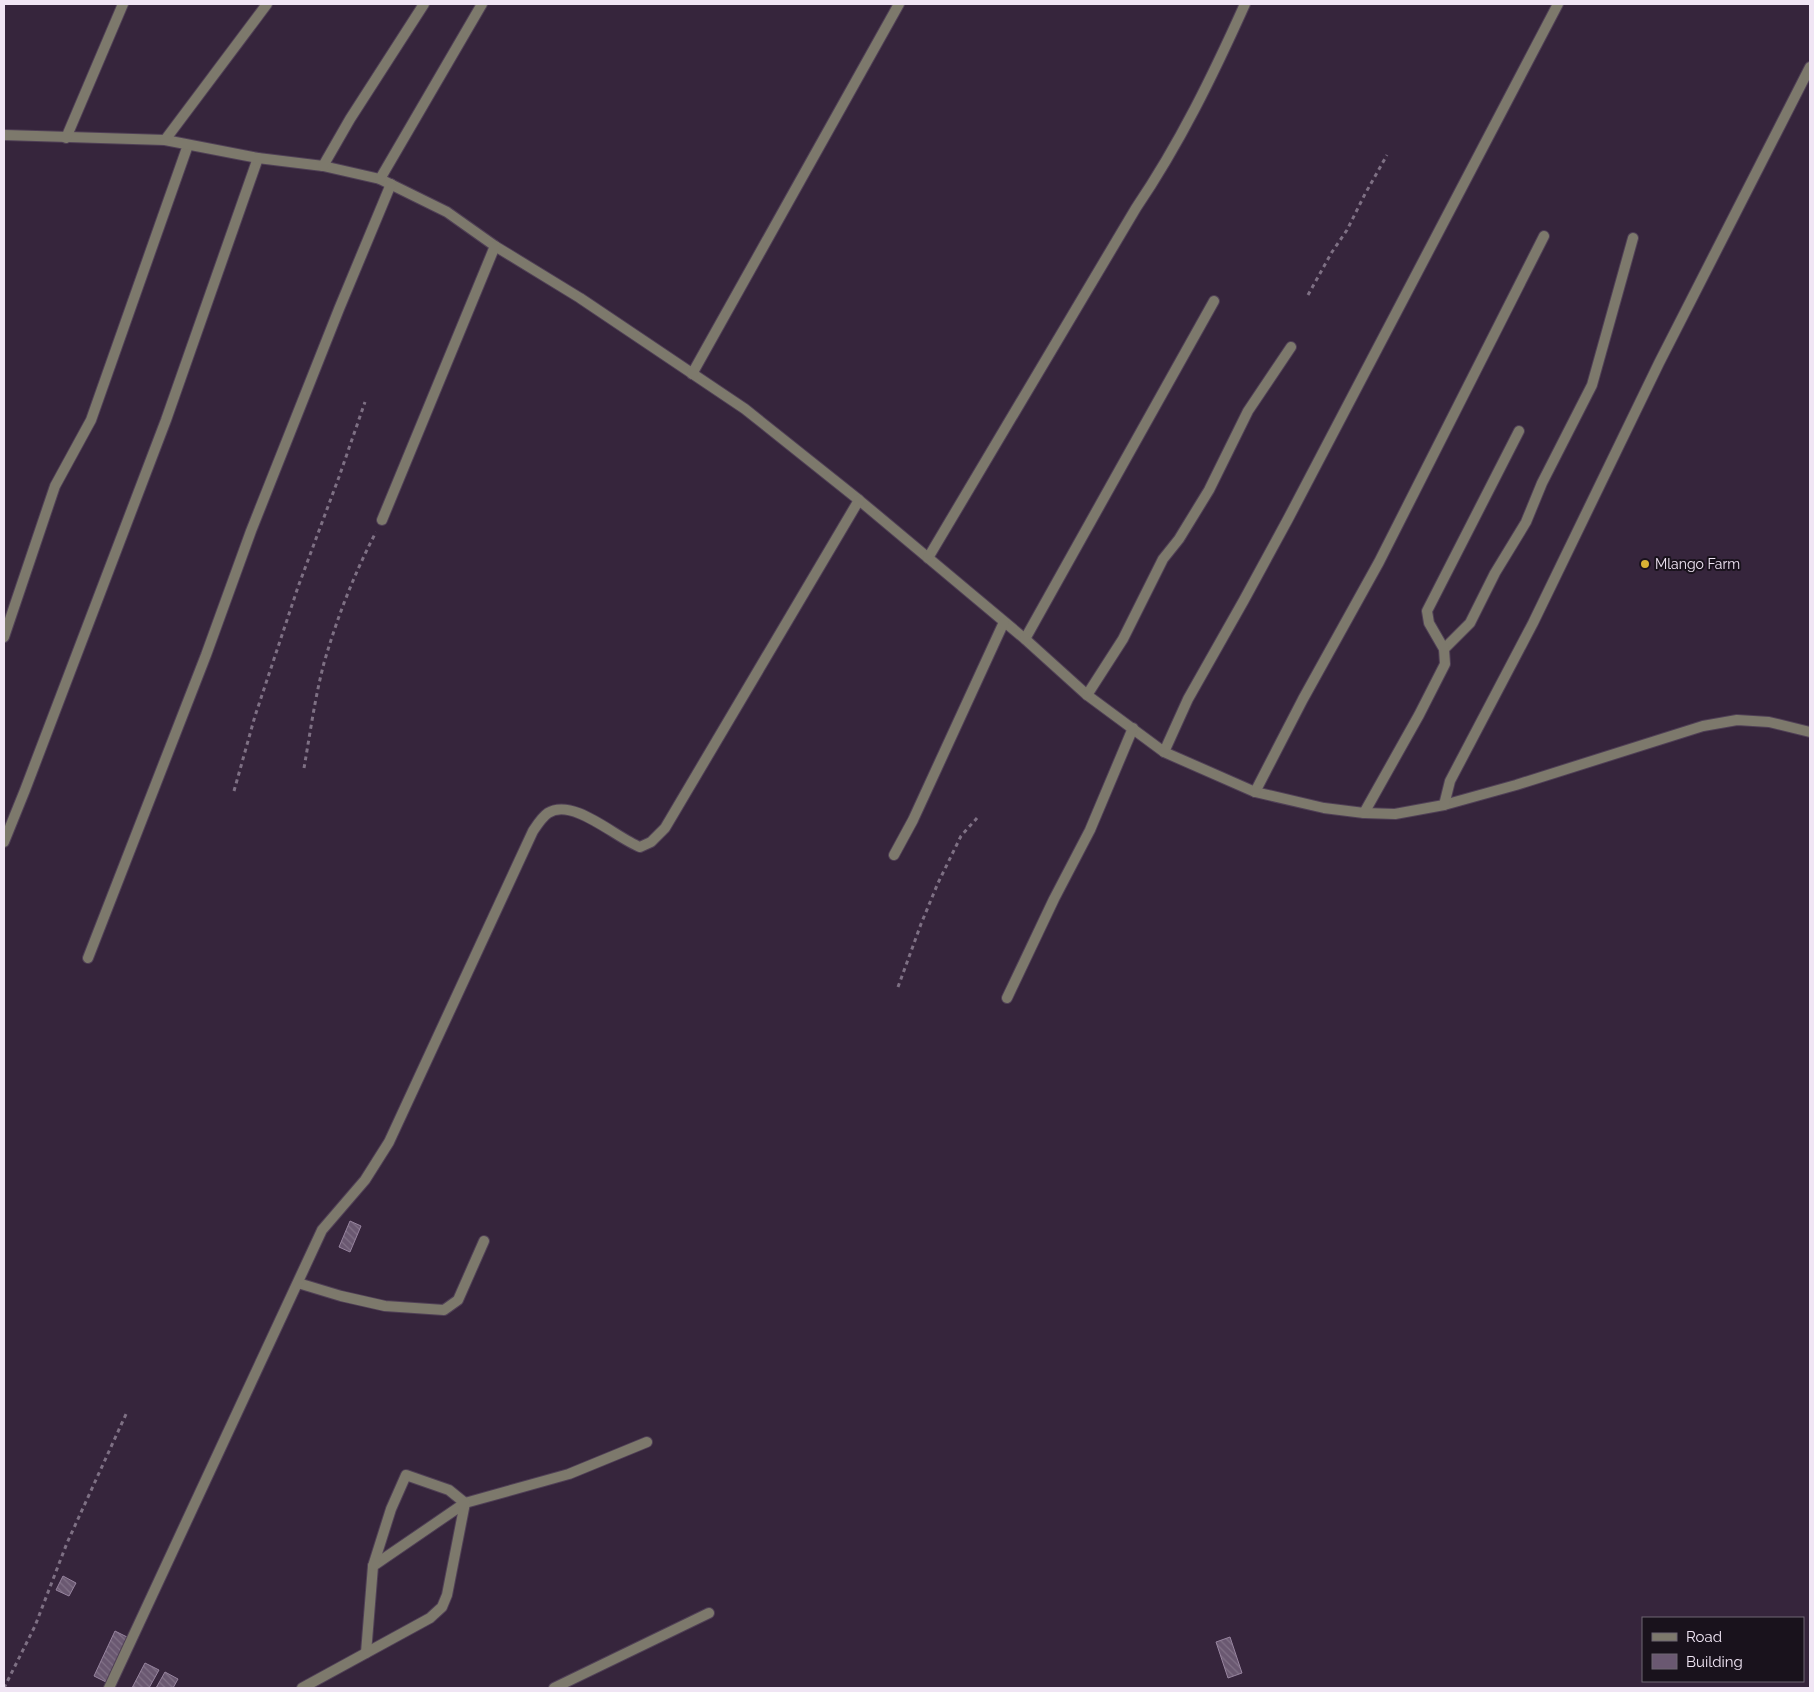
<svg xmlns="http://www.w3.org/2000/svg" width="1814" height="1692" font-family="Raleway,sans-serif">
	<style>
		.building { fill: url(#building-back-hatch); stroke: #97849f }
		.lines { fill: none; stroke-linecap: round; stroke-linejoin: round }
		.service-casing { stroke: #504056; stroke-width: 12 }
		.minor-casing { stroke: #504056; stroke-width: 12 }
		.path { stroke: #7e7084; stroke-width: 3; stroke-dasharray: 4 4; stroke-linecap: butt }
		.service { stroke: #7d796c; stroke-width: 10 }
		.minor { stroke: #7d796c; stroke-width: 10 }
		.poi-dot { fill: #d9b334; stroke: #19121c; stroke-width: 2 }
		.labels { text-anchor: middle; stroke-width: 4; stroke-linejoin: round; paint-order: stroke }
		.poi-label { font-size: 14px; fill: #f0e5f4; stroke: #19121c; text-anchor: start }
	</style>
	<defs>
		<pattern id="building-back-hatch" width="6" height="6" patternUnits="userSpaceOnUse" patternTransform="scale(1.25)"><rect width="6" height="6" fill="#6a5871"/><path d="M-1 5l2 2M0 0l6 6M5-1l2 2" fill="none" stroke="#807086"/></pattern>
	</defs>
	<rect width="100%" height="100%" fill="#36253c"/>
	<g class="building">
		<polygon points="350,1221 361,1226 350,1252 339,1247"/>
		<polygon points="63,1576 76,1583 69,1596 56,1590"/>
		<polygon points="115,1631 131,1639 110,1684 94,1676"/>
		<polygon points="1230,1637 1242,1673 1228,1678 1216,1642"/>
		<polygon points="145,1663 159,1670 149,1688 132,1688"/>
		<polygon points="165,1672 178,1679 173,1688 156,1688"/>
	</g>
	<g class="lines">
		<defs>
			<g id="service">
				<polyline points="4,637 55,486 91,420 188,145"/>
				<polyline points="4,842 25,790 166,420 258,158"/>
			</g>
			<g id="minor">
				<polyline points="4,135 165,140 258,158 323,166 380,179 447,212 495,246 580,298 745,409 859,500 1025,639 1087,695 1164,752 1255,792 1324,808 1364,813 1395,814 1444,805 1516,785 1703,726 1737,720 1769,722 1810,732"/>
				<polyline points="66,138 123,4"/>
				<polyline points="165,140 267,4"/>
				<polyline points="323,166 350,119 424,4"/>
				<polyline points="380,179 482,4"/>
				<polyline points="692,374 899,4"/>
				<polyline points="382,520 495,246"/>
				<path d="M 928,558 L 1136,208 C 1180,143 1213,75 1245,4"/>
				<polyline points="1025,639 1214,301"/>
				<polyline points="1444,649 1470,623 1495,573 1526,522 1542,483 1592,385 1633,238"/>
				<polyline points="1087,695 1123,639 1163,559 1179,539 1209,490 1248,411 1291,347"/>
				<polyline points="1164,752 1188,699 1244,600 1288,519 1558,4"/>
				<polyline points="1255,792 1303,699 1379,562 1544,236"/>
				<polyline points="1444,805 1450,781 1533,623 1659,363 1810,67"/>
				<polyline points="1364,813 1419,715 1445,664 1444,649 1429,623 1427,611 1519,431"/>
				<polyline points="894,855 913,820 1004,622"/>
				<polyline points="88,958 206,655 251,531 339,309 391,184"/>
				<polyline points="1007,998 1054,899 1090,830 1133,728"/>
				<polyline points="298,1283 341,1296 385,1306 444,1310 458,1300 484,1241"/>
				<polyline points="366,1653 373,1566 465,1503 569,1474 647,1442"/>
				<path d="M 109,1688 L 322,1230 L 365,1180 L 389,1142 L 533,831 C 537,825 542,817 548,813 C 573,797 616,838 640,847 L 651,842 L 665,828 L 859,500"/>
				<polyline points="302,1688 430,1618 442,1607 447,1595 465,1503 449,1490 406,1475 391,1509 373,1566"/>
				<polyline points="554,1688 709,1613"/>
			</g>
		</defs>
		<use href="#service" class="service-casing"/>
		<use href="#minor" class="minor-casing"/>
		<g class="path">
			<polyline points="1308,295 1332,252 1347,230 1365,194 1387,155"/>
			<path d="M 304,768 C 310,734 315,697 324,663 C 337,618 354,574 376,532"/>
			<polyline points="234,791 255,716 298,587 339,477 365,402"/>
			<polyline points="898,987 921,924 938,883 961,836 977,818"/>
			<polyline points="4,1688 35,1626 67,1543 127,1412"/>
		</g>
		<use href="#service" class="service"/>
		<use href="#minor" class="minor"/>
	</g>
	<circle class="poi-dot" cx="1645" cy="564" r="5"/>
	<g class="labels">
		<g class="poi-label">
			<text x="1655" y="569">Mlango Farm</text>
		</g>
	</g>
	<rect width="1814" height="1692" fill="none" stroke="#f0e5f4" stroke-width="10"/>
	<rect x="1642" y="1617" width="162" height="65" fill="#19121c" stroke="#6f6672"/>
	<rect x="1652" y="1633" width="25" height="8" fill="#7d796c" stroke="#6f6672"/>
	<text x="1686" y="1642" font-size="15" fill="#f0e5f4">Road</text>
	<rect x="1652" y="1654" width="25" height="15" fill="#6a5871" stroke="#6f6672"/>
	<text x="1686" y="1667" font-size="15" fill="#f0e5f4">Building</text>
</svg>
